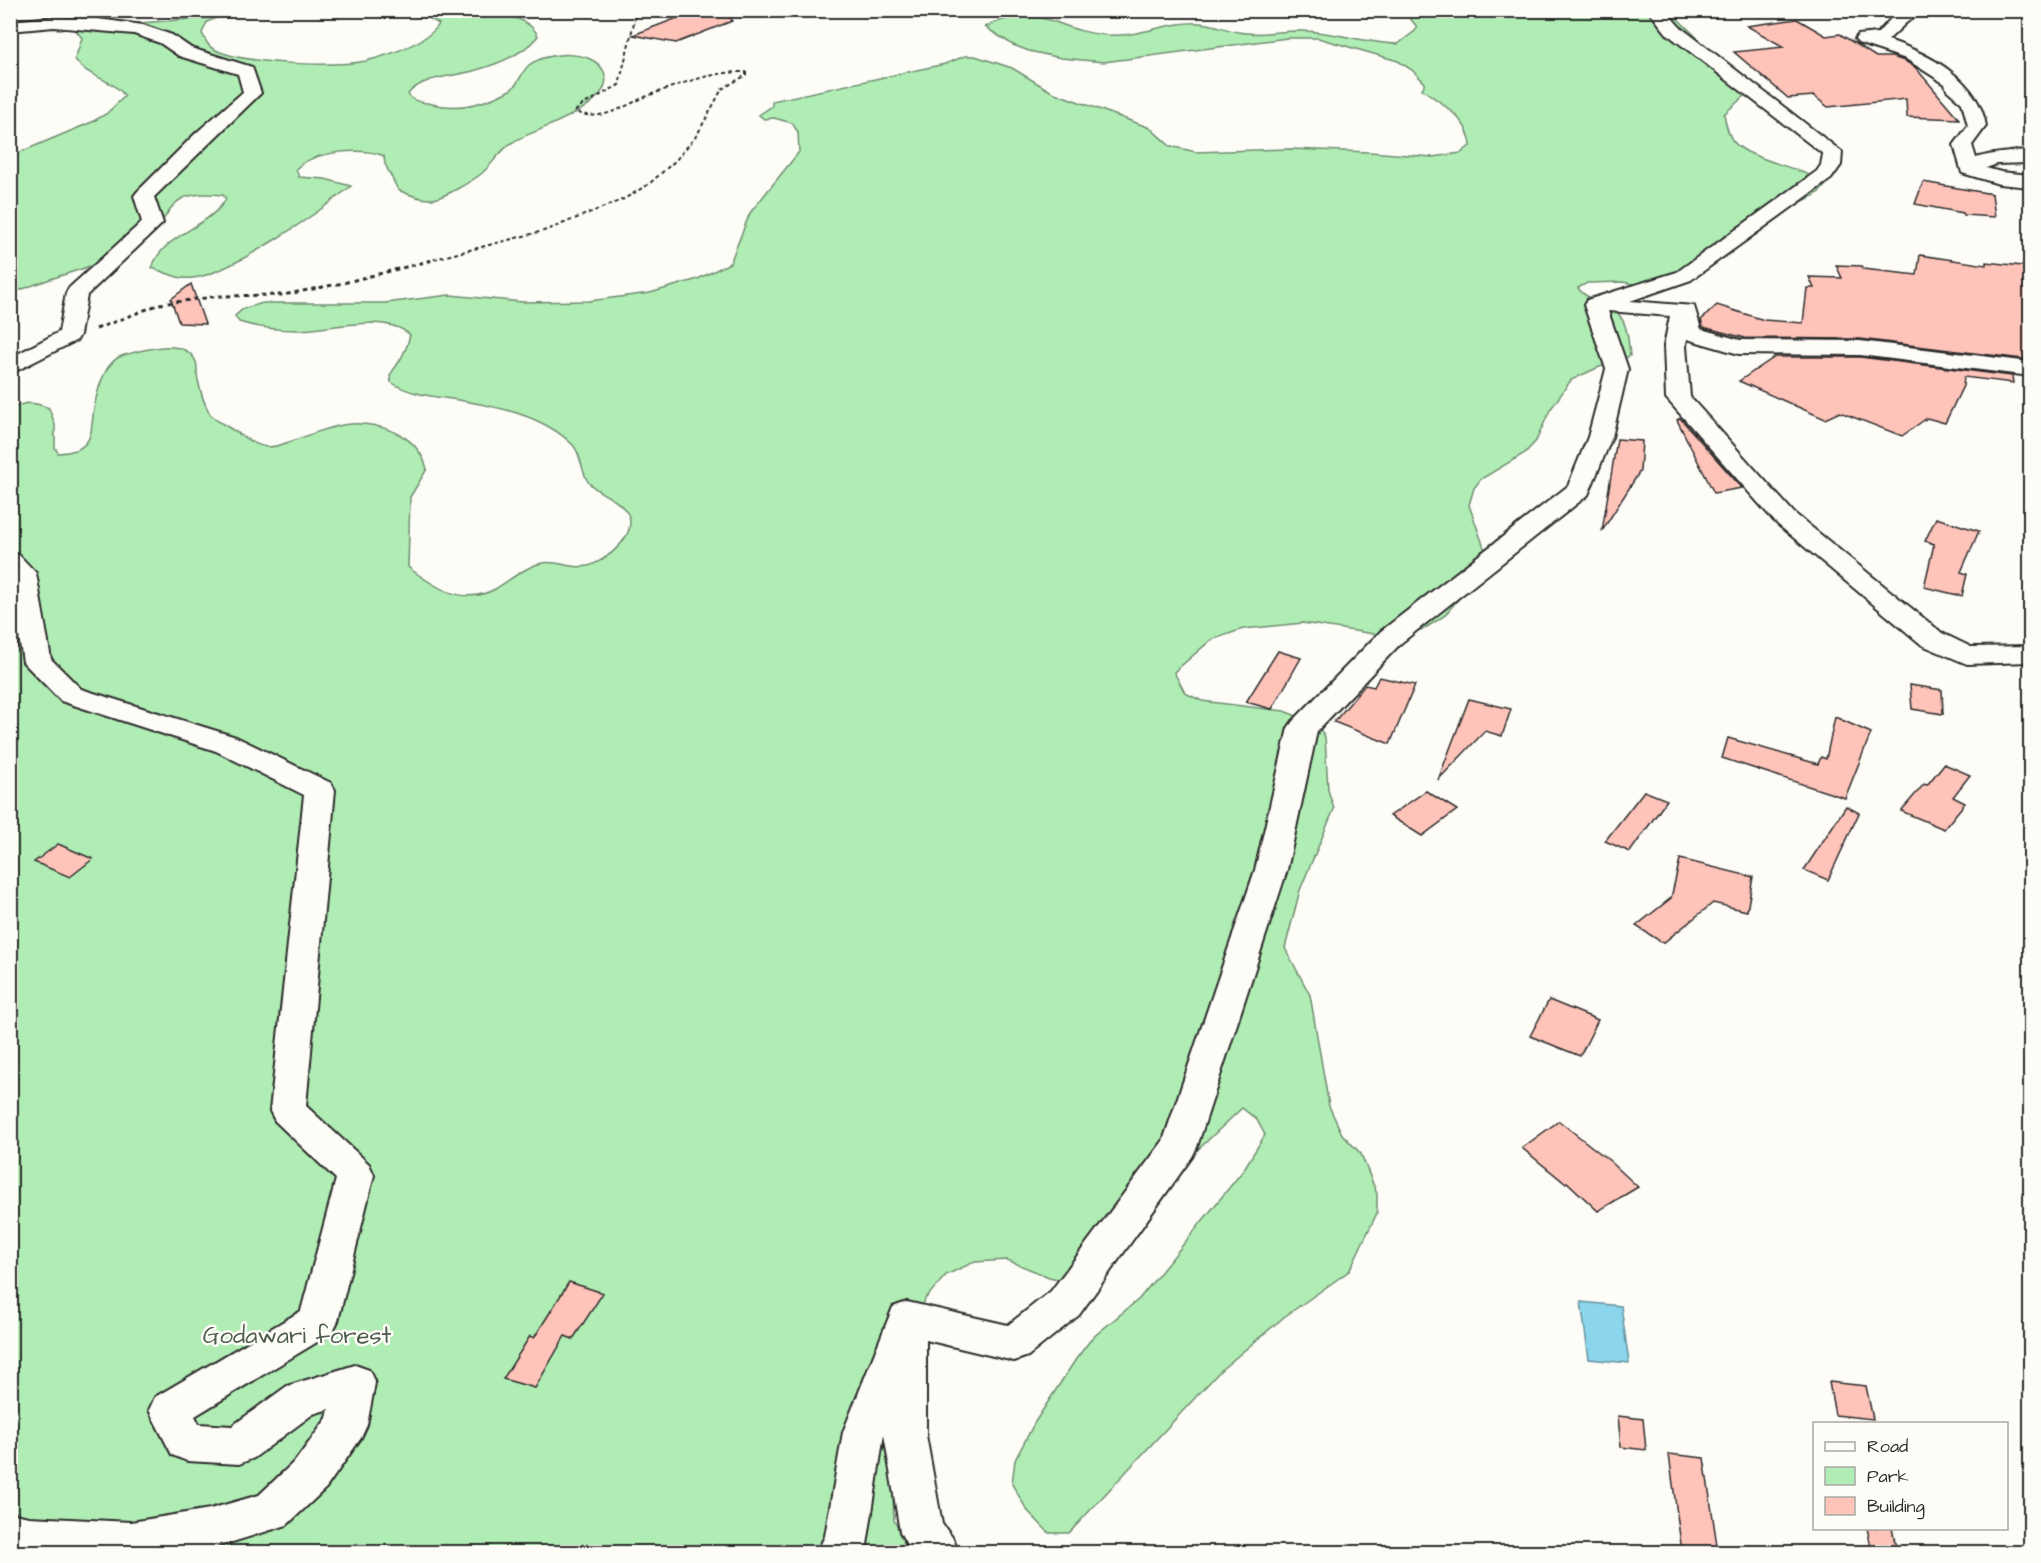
<svg xmlns="http://www.w3.org/2000/svg" width="2041" height="1563" font-family="'Architects Daughter',sans-serif">
	<style>
		.green { fill: #b0edb4; stroke: #6e8c70; stroke-width: 1.5 }
		.water { fill: #8bd6ec; stroke: #65929f; stroke-width: 1.5 }
		.building { fill: #fec3b9; stroke: #2b2b2b; stroke-width: 1.5 }
		.lines { fill: none; stroke-linecap: round; stroke-linejoin: round }
		.minor-casing { stroke: #2b2b2b; stroke-width: 4 }
		.path-far1 { stroke: #2b2b2b; stroke-width: 2; stroke-dasharray: 4 3; stroke-linecap: butt }
		.path { stroke: #2b2b2b; stroke-width: 3; stroke-dasharray: 4.5 4; stroke-linecap: butt }
		.minor { fill: #fdfcf7; fill-rule: evenodd }
		.labels { text-anchor: middle; stroke-width: 5; stroke-linejoin: round; paint-order: stroke }
		.near-park-label { font-size: 24px; fill: #4c5c4d; stroke: #fdfcf7 }
	</style>
	<rect width="100%" height="100%" fill="#fdfcf7"/>
	<filter id="ink" filterUnits="userSpaceOnUse"><feTurbulence type="fractalNoise" baseFrequency=".0167" numOctaves="2"/><feDisplacementMap in="SourceGraphic" scale="12" xChannelSelector="R" yChannelSelector="G"/><feConvolveMatrix kernelMatrix="1 2 1 2 8 2 1 2 1" color-interpolation-filters="sRGB"/></filter>
	<g filter="url(#ink)">
		<g class="green">
			<path d="M 383,11 C 417,11 524,0 538,36 C 523,55 496,65 473,71 C 452,77 423,76 408,94 C 412,102 423,102 432,104 C 460,111 485,104 510,90 C 519,85 521,72 529,65 C 546,52 593,48 604,72 C 619,106 532,130 513,142 C 501,149 492,165 481,174 C 472,181 443,198 433,199 C 422,200 407,194 398,190 L 385,164 L 384,156 C 363,146 311,152 296,169 L 299,177 L 325,179 L 351,186 C 321,211 229,275 192,278 C 179,280 164,272 152,268 C 162,234 209,228 226,199 L 223,195 C 158,187 177,222 139,244 C 99,268 53,275 11,294 L 11,156 L 92,122 L 106,114 L 125,96 C 113,79 86,77 75,59 L 82,38 L 74,28 L 218,17 L 207,22 L 202,33 C 205,39 207,45 212,48 C 240,65 334,67 366,61 C 386,56 429,42 439,24 L 429,18 Z"/>
			<polygon points="1079,11 1194,11 1128,16"/>
			<path d="M 1391,11 L 1666,11 L 1678,19 L 1751,90 L 1724,114 C 1726,123 1727,134 1733,141 C 1747,160 1803,167 1827,184 L 1817,194 L 1792,207 L 1704,270 L 1637,285 L 1623,282 L 1587,283 L 1578,288 C 1583,295 1588,297 1597,300 C 1627,312 1627,328 1630,356 L 1597,368 L 1571,380 L 1550,410 L 1536,441 L 1525,453 L 1481,479 L 1474,488 L 1469,505 L 1487,556 L 1486,567 L 1444,616 L 1424,629 L 1387,636 L 1303,623 L 1243,629 L 1211,640 L 1174,672 L 1185,693 L 1202,701 L 1284,711 L 1317,724 L 1325,737 L 1328,790 L 1334,809 L 1300,890 L 1285,948 L 1310,995 L 1329,1106 L 1342,1134 L 1361,1154 L 1377,1194 L 1377,1213 L 1349,1271 L 1284,1317 L 1221,1370 L 1069,1533 L 1049,1533 L 1027,1510 L 1012,1484 L 1015,1460 L 1035,1422 L 1076,1359 L 1092,1338 L 1139,1299 L 1242,1172 L 1265,1135 L 1257,1120 L 1242,1108 L 1154,1191 L 1074,1283 L 1049,1277 L 1007,1260 L 974,1262 L 946,1275 L 925,1299 L 917,1327 L 906,1474 L 893,1497 L 894,1520 L 904,1542 L 936,1552 L 11,1552 L 10,482 L 14,477 L 11,469 L 11,409 C 25,401 34,402 49,408 L 55,425 L 55,447 L 58,453 C 98,451 89,430 95,403 C 99,385 106,360 124,355 C 144,350 185,336 196,362 C 198,367 196,374 198,380 C 200,390 205,405 210,414 C 215,421 229,427 236,432 C 246,438 257,447 269,447 C 278,447 288,442 295,440 C 331,427 354,416 392,431 C 410,438 422,450 427,469 L 410,497 L 408,567 C 433,586 463,607 495,589 C 510,580 525,567 542,563 C 557,560 574,570 588,566 C 606,561 638,536 628,514 C 620,499 600,495 589,483 C 581,473 582,455 573,445 C 542,414 494,406 452,399 C 432,396 408,394 391,382 L 390,375 C 399,362 407,351 410,335 C 385,312 328,330 298,330 C 277,330 258,328 239,322 L 235,316 L 243,309 L 263,303 L 385,303 L 450,295 L 523,302 L 589,301 L 650,293 L 698,279 L 730,263 L 750,213 L 799,152 L 798,132 L 792,123 L 774,118 L 764,119 L 759,115 L 772,106 L 772,101 L 945,64 L 965,56 L 975,56 L 1012,68 L 1052,92 L 1150,128 L 1170,146 L 1196,152 L 1290,149 L 1369,152 L 1433,157 L 1461,153 L 1471,145 C 1468,118 1442,104 1422,89 L 1425,83 L 1412,70 L 1398,61 L 1318,38 L 1287,38 L 1104,62 L 1061,58 L 1029,51 L 1013,45 L 985,27 C 1045,0 1052,31 1106,35 C 1139,38 1168,21 1200,23 C 1216,24 1230,32 1245,33 C 1264,35 1284,30 1304,31 C 1335,32 1366,43 1398,44 L 1415,31 L 1417,27 L 1406,13 Z"/>
		</g>
		<polygon class="water" points="1581,1302 1621,1306 1629,1363 1589,1359"/>
		<g class="building">
			<polygon points="698,10 728,10 732,21 676,43 633,35"/>
			<polygon points="1797,19 1826,36 1840,34 1876,57 1892,57 1905,61 1915,67 1959,119 1907,117 1906,99 1828,107 1814,96 1788,98 1734,52 1784,47 1747,26"/>
			<polygon points="1923,182 1992,194 1995,217 1964,215 1963,213 1915,204"/>
			<polygon points="1920,255 1986,265 1986,262 2031,267 2031,360 1860,339 1745,338 1703,327 1701,320 1717,305 1764,320 1803,323 1807,288 1814,288 1809,277 1842,278 1836,265 1862,266 1863,269 1917,275"/>
			<polygon points="191,284 205,324 179,323 171,299"/>
			<polygon points="1775,357 1860,357 2012,376 2013,383 1964,377 1963,386 1945,423 1927,418 1902,436 1840,412 1825,419 1739,381"/>
			<polygon points="1680,418 1742,488 1714,493 1677,420"/>
			<polygon points="1617,439 1642,441 1640,471 1602,531"/>
			<polygon points="1936,518 1979,531 1961,572 1967,574 1962,596 1924,587 1934,544 1925,541"/>
			<polygon points="1278,651 1301,658 1272,709 1246,702"/>
			<polygon points="1379,677 1415,685 1390,744 1334,722 1365,685 1374,687"/>
			<polygon points="1910,685 1942,690 1943,714 1912,709"/>
			<polygon points="1469,699 1511,709 1502,736 1485,731 1438,780"/>
			<polygon points="1835,717 1871,733 1845,798 1722,758 1728,738 1818,764 1821,757 1826,759"/>
			<polygon points="1944,764 1970,775 1953,797 1965,803 1944,829 1901,811 1924,784 1927,785"/>
			<polygon points="1426,791 1457,810 1422,836 1390,816"/>
			<polygon points="1644,791 1667,800 1630,852 1605,841"/>
			<polygon points="1846,806 1859,813 1828,880 1804,870"/>
			<polygon points="58,844 93,859 70,877 34,862"/>
			<polygon points="1680,859 1753,877 1747,911 1713,903 1663,943 1636,926 1671,898"/>
			<polygon points="1549,1000 1598,1020 1580,1056 1530,1036"/>
			<polygon points="1559,1121 1610,1161 1638,1187 1598,1211 1567,1182 1565,1183 1522,1148"/>
			<polygon points="569,1282 603,1293 573,1339 565,1336 535,1388 503,1379 530,1336 534,1338"/>
			<polygon points="1829,1382 1866,1386 1873,1419 1835,1415"/>
			<polygon points="1618,1416 1643,1419 1646,1450 1621,1447"/>
			<polygon points="1669,1454 1704,1458 1718,1552 1682,1552"/>
			<polygon points="1867,1528 1892,1528 1897,1552 1872,1552"/>
		</g>
		<g class="lines">
			<defs>
				<g id="minor">
					<polygon points="1648,10 1665,10 1679,26 1842,152 1841,165 1831,179 1691,280 1630,301 1694,306 1701,329 1740,340 1860,341 2030,362 2030,376 1860,355 1739,354 1687,339 1686,346 1690,397 1794,513 1942,633 1971,647 2030,646 2030,662 1967,664 1922,645 1776,523 1666,398 1664,346 1670,316 1608,311 1628,369 1612,437 1588,495 1401,643 1317,731 1287,870 1197,1147 1192,1157 1079,1315 1028,1356 1014,1361 926,1340 926,1435 942,1524 952,1537 959,1552 911,1552 900,1532 884,1434 867,1545 863,1552 817,1552 825,1536 843,1432 893,1307 907,1302 1008,1325 1051,1291 1163,1141 1255,870 1288,728 1293,721 1381,631 1568,486 1588,437 1606,369 1584,305 1587,300 1677,272 1817,171 1821,165 1823,154 1667,34"/>
					<path d="M 1903,10 L 1924,10 L 1907,22 L 1888,40 C 1930,54 1979,80 1986,126 L 1972,145 L 1976,158 C 1994,152 2012,153 2030,149 L 2030,163 L 1997,164 L 1986,168 L 2001,172 L 2030,175 L 2030,187 L 1999,184 L 1962,173 L 1954,145 L 1968,126 L 1962,103 L 1947,90 L 1945,84 L 1906,59 L 1858,43 L 1855,39 L 1858,35 L 1878,33 L 1893,16 Z"/>
					<polygon points="54,17 98,19 143,25 172,35 191,48 252,67 261,93 154,197 163,223 87,295 80,335 77,340 10,374 10,358 59,332 66,293 69,288 142,222 134,196 137,192 196,133 243,92 238,74 179,56 160,43 134,34 54,27 10,31 10,21"/>
					<polygon points="10,553 19,555 36,573 51,659 81,689 236,737 331,783 335,790 306,1106 369,1164 374,1175 338,1321 332,1333 195,1416 199,1424 232,1426 287,1386 355,1365 369,1370 375,1383 367,1425 361,1438 326,1488 287,1525 210,1549 192,1552 10,1552 10,1513 29,1517 131,1522 210,1509 259,1495 296,1460 327,1418 329,1409 313,1414 254,1458 239,1464 187,1461 172,1455 149,1410 155,1397 301,1311 336,1179 275,1121 270,1111 304,795 216,751 61,701 23,662 10,578"/>
				</g>
			</defs>
			<use href="#minor" class="minor-casing"/>
			<path class="path-far1" d="M 427,261 L 547,230 L 624,199 L 649,184 L 675,161 L 697,135 L 722,89 L 746,75 L 746,72 C 713,71 680,84 650,95 C 624,105 604,123 575,112 L 579,107 L 619,85 L 637,10"/>
			<polyline class="path" points="96,329 160,304 220,296 283,295 343,283 433,260"/>
			<use href="#minor" class="minor"/>
		</g>
	</g>
	<g class="labels">
		<g class="near-park-label">
			<text x="297" y="1343">Godawari forest</text>
		</g>
	</g>
	<rect width="2041" height="1563" fill="none" stroke="#fdfcf7" stroke-width="36"/>
	<rect x="18" y="18" width="2005" height="1527" fill="none" stroke="#2b2b2b" stroke-width="2" filter="url(#ink)"/>
	<rect x="1813" y="1422" width="195" height="108" fill="#fdfcf7" stroke="#a9a8a5" stroke-width="1.5"/>
	<rect x="1825" y="1442" width="30" height="9" fill="#fdfcf7" stroke="#a9a8a5" stroke-width="1.5"/>
	<text x="1867" y="1452" font-size="18" fill="#2b2b2b">Road</text>
	<rect x="1825" y="1467" width="30" height="18" fill="#b0edb4" stroke="#a9a8a5" stroke-width="1.5"/>
	<text x="1867" y="1482" font-size="18" fill="#2b2b2b">Park</text>
	<rect x="1825" y="1497" width="30" height="18" fill="#fec3b9" stroke="#a9a8a5" stroke-width="1.5"/>
	<text x="1867" y="1512" font-size="18" fill="#2b2b2b">Building</text>
</svg>
